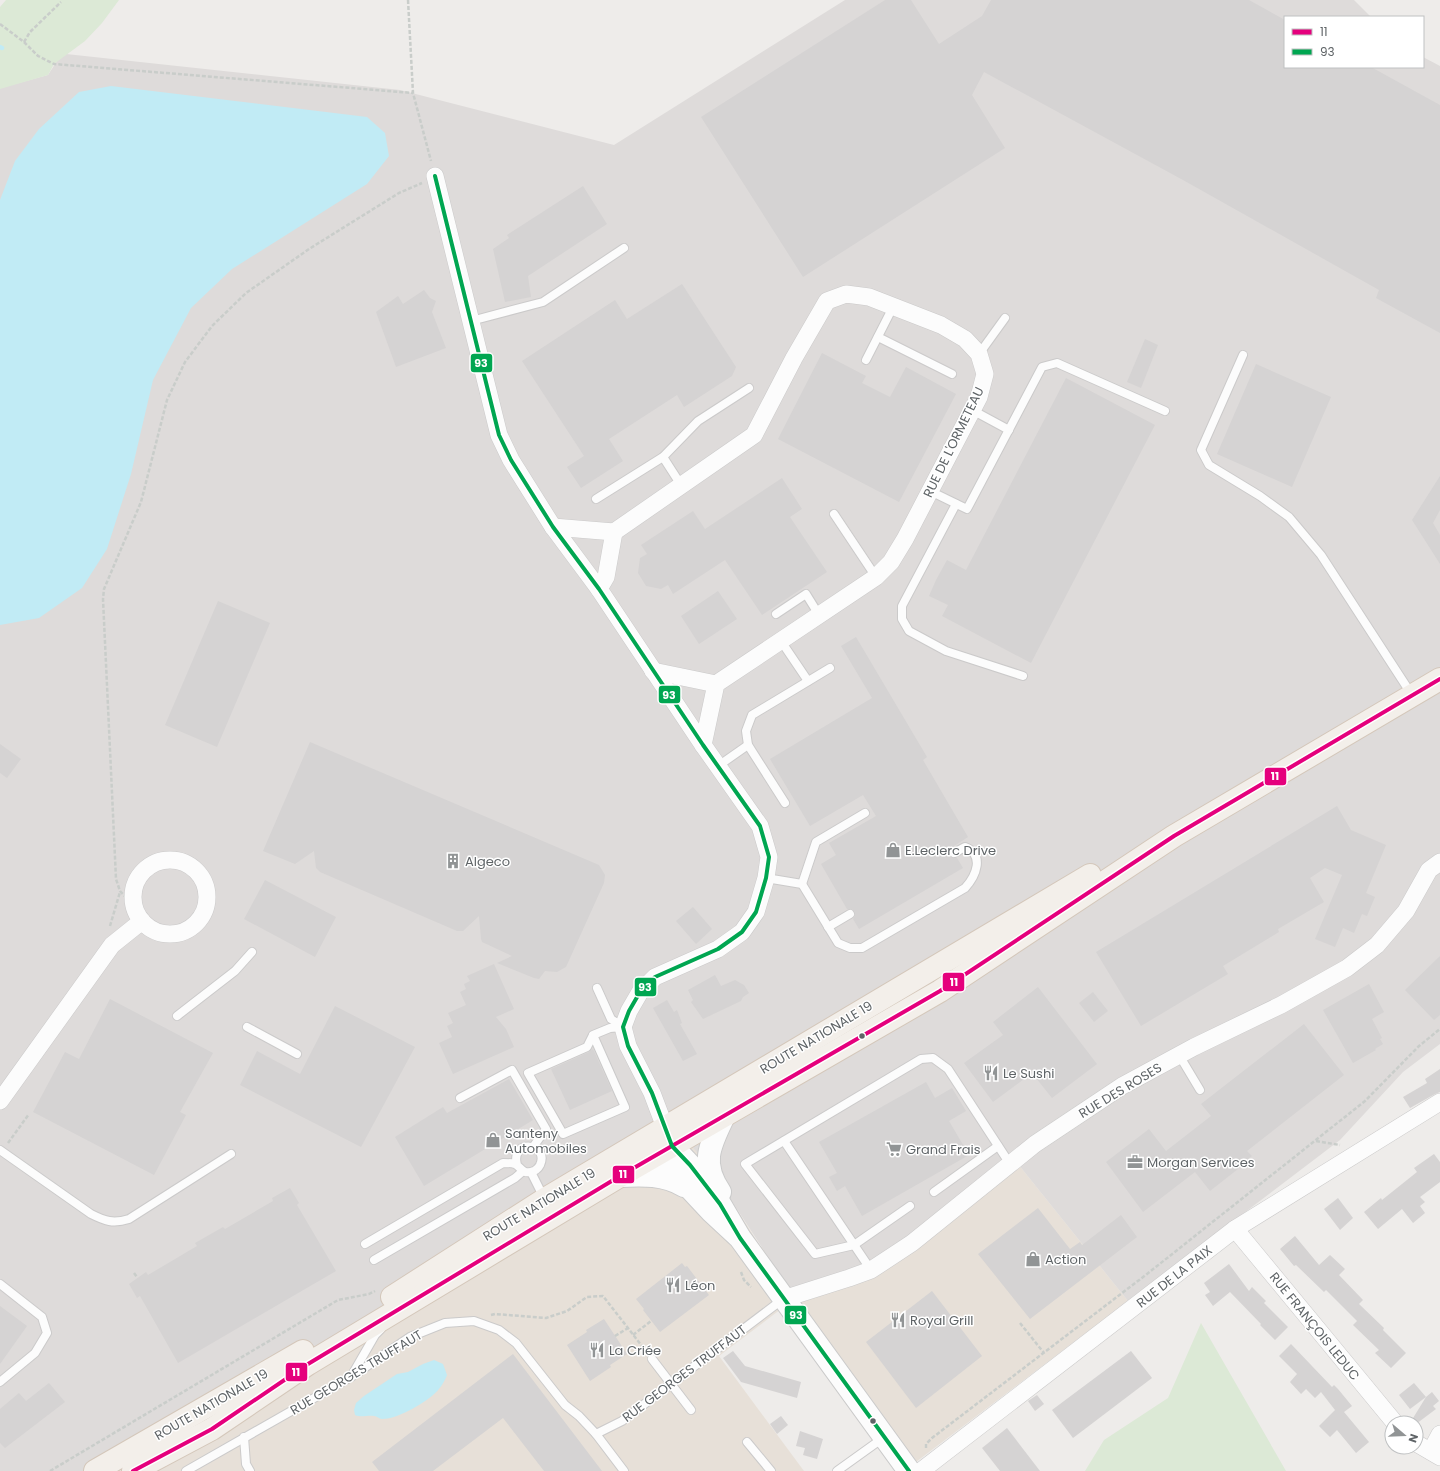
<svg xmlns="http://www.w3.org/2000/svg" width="1440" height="1471" font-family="Poppins,sans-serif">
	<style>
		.commercial { fill: #e7e0d8 }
		.industrial { fill: #dedbda }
		.green { fill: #dce9d6 }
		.water { fill: #c1ebf5 }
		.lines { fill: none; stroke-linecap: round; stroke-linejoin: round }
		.stream { stroke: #c1ebf5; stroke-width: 4.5 }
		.building { fill: #d5d3d3 }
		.lane-casing { stroke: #cbcaca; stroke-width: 10 }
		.street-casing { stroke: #cbcaca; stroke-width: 18 }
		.secondary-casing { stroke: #cacaca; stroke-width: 24 }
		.primary-casing { stroke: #d4c7ba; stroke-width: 24 }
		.path { stroke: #c9cdca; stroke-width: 2.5; stroke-dasharray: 4 2; stroke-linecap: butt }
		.lane { stroke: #fcfcfc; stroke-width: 8 }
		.street { stroke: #fcfcfc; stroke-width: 17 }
		.secondary { stroke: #fcfcfc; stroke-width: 22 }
		.primary { stroke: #f3efea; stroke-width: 22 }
		.bus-1-casing { stroke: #fff; stroke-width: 7 }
		.bus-2-casing { stroke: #fff; stroke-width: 7 }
		.bus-1 { stroke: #e5007d; stroke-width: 4 }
		.bus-2 { stroke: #00a651; stroke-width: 4 }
		.bus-dot { fill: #5f6467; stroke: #fff; stroke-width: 1.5 }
		.labels { text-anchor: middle; stroke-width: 3; stroke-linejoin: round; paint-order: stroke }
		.street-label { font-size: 13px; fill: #5f6467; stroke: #fff }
		.poi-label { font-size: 13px; fill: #5f6467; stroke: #fff; text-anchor: start }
		.line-badge { stroke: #fff; stroke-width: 1.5 }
		.badge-label { font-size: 11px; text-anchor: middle; font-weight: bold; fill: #fff }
	</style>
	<rect width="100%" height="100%" fill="#eeecea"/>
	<polygon class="commercial" points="692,1145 718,1180 761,1247 1010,1154 1128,1301 904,1471 781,1309 719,1356 804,1471 116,1471"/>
	<polygon class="industrial" points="845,0 1354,0 1371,17 1285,17 1285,67 1423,67 1423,57 1440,66 1440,1044 1403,1072 1340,1140 1128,1301 1010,1154 923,1227 861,1269 789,1289 718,1180 692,1146 116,1471 0,1471 0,88 48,75 57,61 66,54 400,90 614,145"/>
	<g class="green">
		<polygon points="6,0 119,0 102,23 85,41 54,64 48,75 0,89 0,7"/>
		<polygon points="1201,1323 1286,1471 1085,1471 1104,1440 1168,1398"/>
	</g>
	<g class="water">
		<polygon points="111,86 367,117 385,133 389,156 367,184 232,269 191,308 153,380 131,474 107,549 82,588 39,618 0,625 0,200 15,161 39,129 79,92"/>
		<path d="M 434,1360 L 443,1364 L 447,1375 C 444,1383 439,1390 433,1395 C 421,1405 397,1419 382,1419 C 379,1419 377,1416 374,1416 C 367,1415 362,1418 355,1415 L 354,1410 L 356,1403 L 364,1396 L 397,1374 L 408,1372 L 423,1364 Z"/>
	</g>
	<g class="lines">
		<polyline class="stream" points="0,47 2,48"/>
	</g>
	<g class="building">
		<polygon points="885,0 911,0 939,44 982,16 991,0 1249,0 1285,20 1285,67 1371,67 1440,105 1440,333 1376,298 1379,290 1183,180 984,72 972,95 1005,148 803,277 701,117"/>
		<polygon points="583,186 607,224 528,276 531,297 505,302 493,249 509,238 507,235"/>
		<polygon points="682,284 736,367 732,376 684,407 677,395 609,439 623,461 581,488 567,467 584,456 522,361 615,300 627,319"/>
		<polygon points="424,290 430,298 436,301 432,312 446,348 396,367 376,312 398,296 403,304"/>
		<polygon points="1145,339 1158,345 1141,388 1127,382"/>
		<polygon points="822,353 866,376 862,383 890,397 906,367 956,394 899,502 778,439"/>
		<polygon points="1256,364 1331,397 1292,487 1217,454"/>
		<polygon points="1066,378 1155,425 1031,663 942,616 948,605 929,596 936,580 947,560 966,570"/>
		<polygon points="1440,476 1440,510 1433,523 1440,535 1440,564 1412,520"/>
		<polygon points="782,478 802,509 790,517 827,572 762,615 725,560 673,594 668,585 661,589 646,586 638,573 640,558 647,554 641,545 693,511 705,529"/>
		<polygon points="718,591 737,619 699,644 681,616"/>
		<polygon points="218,601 270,623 217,747 165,725"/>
		<polygon points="856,637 927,757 923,760 968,837 951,848 949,852 951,857 957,858 963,868 859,929 853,919 855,916 855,912 852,909 847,909 821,864 836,855 829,843 876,816 863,795 810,826 770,759 872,698 841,646"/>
		<polygon points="310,742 599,865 605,875 604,883 566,967 557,972 545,971 539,979 534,978 497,963 512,956 482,942 481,939 479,916 463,931 457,931 320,872 316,868 314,851 295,864 263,851"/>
		<polygon points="0,744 21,759 7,778 0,773"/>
		<polygon points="1337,806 1351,830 1386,845 1366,893 1375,897 1367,916 1362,914 1354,933 1343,928 1335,947 1315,939 1342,875 1325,868 1310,878 1324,902 1278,929 1279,932 1223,966 1228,974 1141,1026 1096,952"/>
		<polygon points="265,880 336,917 315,957 244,919"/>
		<polygon points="693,907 712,929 696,944 676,921"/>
		<polygon points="1440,956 1440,1015 1434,1020 1405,990"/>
		<polygon points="494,964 514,1009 496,1017 506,1029 514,1047 453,1074 439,1043 452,1037 447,1026 453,1023 448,1013 466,1005 460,992 466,989 464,984 470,981 467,976"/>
		<polygon points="715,975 721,986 735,980 744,985 749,993 743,997 741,1001 703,1019 691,1002 693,1000 688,990"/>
		<polygon points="1369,984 1384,1012 1372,1019 1382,1038 1380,1039 1383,1044 1375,1049 1376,1050 1353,1063 1323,1010"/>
		<polygon points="1038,987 1097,1064 1052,1098 1032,1073 993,1102 964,1063 1003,1035 993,1022"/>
		<polygon points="1093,992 1108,1011 1094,1022 1079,1003"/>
		<polygon points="110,999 213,1053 180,1112 186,1115 154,1175 33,1112 65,1052 79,1059"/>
		<polygon points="667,1000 674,1012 677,1010 682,1023 680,1024 697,1054 683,1061 653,1008"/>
		<polygon points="335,1006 415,1047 361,1147 240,1085 257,1051 300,1074"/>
		<polygon points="1304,1024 1344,1075 1247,1151 1252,1156 1237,1167 1238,1169 1210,1191 1195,1172 1143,1212 1106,1162 1149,1129 1166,1151 1211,1116 1201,1104"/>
		<polygon points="593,1049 612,1091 570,1110 551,1069 589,1052"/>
		<polygon points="1440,1069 1440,1092 1435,1094 1410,1108 1403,1097 1427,1083 1425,1079"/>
		<polygon points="509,1079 533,1120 424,1186 395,1137 443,1107 447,1113"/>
		<polygon points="926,1082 935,1098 952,1088 966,1111 949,1121 969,1155 862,1216 845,1186 837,1191 829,1177 837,1173 819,1142"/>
		<polygon points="1434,1154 1440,1162 1440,1182 1420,1197 1425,1202 1420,1206 1425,1213 1413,1223 1402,1209 1378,1229 1364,1212 1381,1198 1382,1200 1417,1172 1414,1168"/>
		<polygon points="290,1188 299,1203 297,1205 336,1271 178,1363 140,1296 137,1298 129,1284 146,1272 148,1275 197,1246 195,1243 223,1227 225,1229 273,1201 272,1198"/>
		<polygon points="1338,1198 1353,1218 1340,1230 1324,1209"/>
		<polygon points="1038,1208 1070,1249 1080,1242 1082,1245 1121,1215 1137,1237 1030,1319 978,1254"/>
		<polygon points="1295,1236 1319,1265 1330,1255 1345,1269 1339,1275 1363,1300 1359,1304 1384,1328 1383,1330 1406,1353 1391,1368 1375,1353 1379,1350 1353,1325 1357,1321 1326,1290 1324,1292 1296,1265 1294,1266 1280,1249"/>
		<polygon points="682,1263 685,1267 687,1266 709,1295 660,1332 643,1310 644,1309 636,1299"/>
		<polygon points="1229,1264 1249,1291 1252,1287 1266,1301 1264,1303 1288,1327 1275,1340 1260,1325 1261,1324 1230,1292 1213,1306 1205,1295 1210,1292 1204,1283"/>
		<polygon points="932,1291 982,1356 916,1408 866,1342"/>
		<polygon points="0,1306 27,1326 0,1364"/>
		<polygon points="604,1319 627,1354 610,1365 611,1367 590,1381 567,1345 587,1332 586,1330"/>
		<polygon points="1291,1344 1332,1387 1334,1385 1338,1389 1352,1406 1344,1412 1369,1442 1356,1453 1337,1430 1330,1437 1319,1426 1335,1410 1321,1392 1315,1398 1306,1389 1301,1394 1290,1382 1297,1374 1279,1356"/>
		<polygon points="733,1351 745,1366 801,1382 797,1398 741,1382 723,1358"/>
		<polygon points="1131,1351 1152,1378 1073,1438 1052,1410"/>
		<polygon points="513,1354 602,1471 544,1471 503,1418 433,1471 379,1471 372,1462"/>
		<polygon points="49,1383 65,1402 5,1448 0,1443 0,1409 19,1393 26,1401"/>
		<polygon points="1414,1383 1426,1397 1410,1409 1399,1395"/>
		<polygon points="1432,1392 1439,1401 1433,1406 1436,1409 1416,1424 1416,1423 1410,1423 1426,1397"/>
		<polygon points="1037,1395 1044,1404 1035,1411 1028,1401"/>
		<polygon points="781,1416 788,1425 777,1434 770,1424"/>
		<polygon points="1007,1428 1040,1471 1000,1471 982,1448"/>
		<polygon points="800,1431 823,1439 817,1459 803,1455 805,1448 796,1446"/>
	</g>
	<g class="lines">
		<defs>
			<g id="lane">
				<polyline points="471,321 543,302 624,248"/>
				<polyline points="878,337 952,374"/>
				<polyline points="979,354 1005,318"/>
				<polyline points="1243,355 1201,450 1209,465 1260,496 1289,517 1321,555 1412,695"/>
				<polyline points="866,360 893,307"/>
				<polyline points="972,410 1009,430"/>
				<polyline points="663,457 681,485"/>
				<polyline points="930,491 967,509 1042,367 1057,363 1165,411"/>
				<polyline points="596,499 663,457 698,421 749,388"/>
				<polyline points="956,504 902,606 902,619 909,631 946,651 1023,676"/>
				<polyline points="834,514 876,577"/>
				<polyline points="776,614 806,594 819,615"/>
				<polyline points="781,641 808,681"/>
				<polyline points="718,766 748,745"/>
				<polyline points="785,803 748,745 746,731 752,715 830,668"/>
				<path d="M 766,878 L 802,884 L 838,943 L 850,948 L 862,948 L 965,888 C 976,876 985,855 965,847 L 954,853"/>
				<polyline points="802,884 816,842 865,813"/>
				<polyline points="828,927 850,914"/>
				<polyline points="597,988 611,1019 623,1027"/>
				<polyline points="177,1016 235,971 252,952"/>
				<polyline points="247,1027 297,1054"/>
				<polyline points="593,1035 625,1107 563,1134 528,1073 587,1047 593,1035 610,1028 623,1027"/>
				<polyline points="1179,1055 1200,1090"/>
				<polyline points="460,1098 512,1070 546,1129 533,1147"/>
				<polyline points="784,1141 871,1270"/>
				<path d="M 0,1150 L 91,1214 C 105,1221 113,1224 129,1219 L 231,1154"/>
				<polyline points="531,1172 544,1198"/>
				<polyline points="934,1192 998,1146"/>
				<polyline points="910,1206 854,1245 815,1254 745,1164 921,1059 933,1058 948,1069 1010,1164"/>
				<path d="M 365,1244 L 503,1163 C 507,1163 511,1163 515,1164 C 521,1167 522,1174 531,1172 C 535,1171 538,1169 540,1165 C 550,1143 510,1138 517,1165"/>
				<polyline points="374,1260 515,1178 523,1171"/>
				<polyline points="0,1284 42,1317 47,1333 35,1353 0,1382"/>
				<polyline points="652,1359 691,1410"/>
				<polyline points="352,1375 375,1335 381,1329"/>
				<polyline points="596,1434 624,1471"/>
				<polyline points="244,1437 246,1464 250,1471"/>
				<polyline points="747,1442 771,1471"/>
				<polyline points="186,1471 351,1377 410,1337 445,1323 474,1321 499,1330 516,1343 565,1405 579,1416 596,1434 622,1421 783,1299"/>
				<polyline points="837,1471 883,1438"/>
			</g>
			<g id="street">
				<polyline points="435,176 499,435 511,460 553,527 599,589 703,745 760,826 769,857 766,878 756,912 742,932 718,949 655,977 640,992 629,1011 623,1027 628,1046 652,1093 669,1138"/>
				<polyline points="553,527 614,532 754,435 794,358 827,301 846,294 869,297 941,325 965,339 979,354 985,374 979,397 905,539 891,562 876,577 716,684 703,745"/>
				<polyline points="599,589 606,577 614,532"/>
				<polyline points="653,671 716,684"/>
				<circle cx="170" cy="897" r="37"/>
				<polyline points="0,1101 112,945 142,921"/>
				<polyline points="1235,1229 1395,1423"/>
				<polyline points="783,1299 849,1278 871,1270 912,1243 1035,1144 1122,1086 1194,1047 1281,1005 1347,968 1377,945 1406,911 1429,870 1440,862"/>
				<polyline points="1416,1443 1440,1457"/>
				<polyline points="1431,1451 1440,1434"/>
				<polyline points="921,1471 1235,1229 1440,1102"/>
			</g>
			<g id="secondary">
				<path d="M 620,1176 C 643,1175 664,1174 684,1186"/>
				<path d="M 720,1192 C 700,1163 710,1145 724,1116"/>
				<polyline points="740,1238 712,1212 670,1167 668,1159 672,1146 690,1165 720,1204 740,1238 909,1471"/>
			</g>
			<g id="primary">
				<polyline points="392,1297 545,1199 1090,875"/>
				<polyline points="95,1471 303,1351"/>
				<polyline points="133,1471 212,1429 308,1364 620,1176 940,991 1174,836 1440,679"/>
			</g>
		</defs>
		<use href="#lane" class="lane-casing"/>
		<use href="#street" class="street-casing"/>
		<use href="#secondary" class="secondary-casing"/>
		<use href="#primary" class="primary-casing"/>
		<g class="path">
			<polyline points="408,0 413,93 431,161"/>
			<polyline points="0,24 24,42 38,56 54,64 413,93"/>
			<polyline points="24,42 30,32 61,2"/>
			<polyline points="135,907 120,891 116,879 103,599 104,589 141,502 167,400 185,362 212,326 246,293 309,249 399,193 422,183"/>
			<polyline points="110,926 120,892"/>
			<polyline points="1316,1141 1340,1145"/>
			<polyline points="8,1143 29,1114"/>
			<polyline points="741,1272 744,1280 751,1287"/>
			<polyline points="134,1273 137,1277"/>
			<polyline points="491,1315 495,1314 546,1318 567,1311 587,1297 603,1296 645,1350"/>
			<polyline points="1020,1323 1044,1353"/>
			<polyline points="633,1335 651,1321"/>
			<polyline points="615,1336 628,1328"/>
			<polyline points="926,1448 926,1444 932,1438 1147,1274 1365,1101 1419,1046 1440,1029"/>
			<polyline points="50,1471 338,1300 369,1294 375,1291"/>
		</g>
		<use href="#lane" class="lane"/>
		<use href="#street" class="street"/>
		<use href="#secondary" class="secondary"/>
		<use href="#primary" class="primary"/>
		<defs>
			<polyline id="bus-1" points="133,1471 212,1429 308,1364 620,1176 940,991 1174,836 1440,679"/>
			<polyline id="bus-2" points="435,176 499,435 511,460 553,527 599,589 703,745 760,826 769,857 766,878 756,912 742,932 718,949 655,977 640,992 629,1011 623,1027 628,1046 652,1093 672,1146 690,1165 720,1204 740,1238 909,1471"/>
		</defs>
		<use href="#bus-1" class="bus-1-casing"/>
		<use href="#bus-2" class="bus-2-casing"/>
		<use href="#bus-1" class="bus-1"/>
		<use href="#bus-2" class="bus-2"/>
	</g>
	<defs>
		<symbol id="shop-bare" viewBox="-9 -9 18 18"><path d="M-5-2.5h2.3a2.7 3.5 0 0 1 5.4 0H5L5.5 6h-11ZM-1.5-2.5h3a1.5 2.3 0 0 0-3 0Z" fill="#919495" stroke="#fff" stroke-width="2.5" paint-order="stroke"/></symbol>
		<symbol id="building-bare" viewBox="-9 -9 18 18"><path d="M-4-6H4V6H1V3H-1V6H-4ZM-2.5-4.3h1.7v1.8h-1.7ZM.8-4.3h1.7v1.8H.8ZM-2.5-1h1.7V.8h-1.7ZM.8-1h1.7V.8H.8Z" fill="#919495" stroke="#fff" stroke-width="2.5" paint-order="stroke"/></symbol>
		<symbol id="restaurant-bare" viewBox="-9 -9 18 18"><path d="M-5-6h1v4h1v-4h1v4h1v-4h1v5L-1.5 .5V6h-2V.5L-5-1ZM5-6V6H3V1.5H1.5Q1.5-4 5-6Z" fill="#919495" stroke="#fff" stroke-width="2.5" paint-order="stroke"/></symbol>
		<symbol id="supermarket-bare" viewBox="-9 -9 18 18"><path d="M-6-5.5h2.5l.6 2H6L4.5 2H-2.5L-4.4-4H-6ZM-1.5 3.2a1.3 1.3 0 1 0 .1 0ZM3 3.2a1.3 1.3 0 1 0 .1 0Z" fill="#919495" stroke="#fff" stroke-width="2.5" paint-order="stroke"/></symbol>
		<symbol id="office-bare" viewBox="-9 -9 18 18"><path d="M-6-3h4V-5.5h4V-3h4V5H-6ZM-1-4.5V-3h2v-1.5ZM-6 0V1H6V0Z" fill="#919495" stroke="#fff" stroke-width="2.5" paint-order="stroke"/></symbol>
	</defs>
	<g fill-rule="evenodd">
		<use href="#shop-bare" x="882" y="839" width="22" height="22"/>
		<use href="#building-bare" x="442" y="850" width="22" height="22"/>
		<use href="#restaurant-bare" x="980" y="1062" width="22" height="22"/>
		<use href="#shop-bare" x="482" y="1129" width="22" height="22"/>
		<use href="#supermarket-bare" x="883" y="1138" width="22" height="22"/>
		<use href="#office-bare" x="1124" y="1151" width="22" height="22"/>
		<use href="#shop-bare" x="1022" y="1248" width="22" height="22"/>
		<use href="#restaurant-bare" x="662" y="1274" width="22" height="22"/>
		<use href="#restaurant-bare" x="887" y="1309" width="22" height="22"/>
		<use href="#restaurant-bare" x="586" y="1339" width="22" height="22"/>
	</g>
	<g class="bus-dot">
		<circle cx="862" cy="1036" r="3.5"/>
		<circle cx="873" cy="1421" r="3.5"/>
	</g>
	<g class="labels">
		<g class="street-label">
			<text transform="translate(953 442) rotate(-64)" y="5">RUE DE L'ORMETEAU</text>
			<text transform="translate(816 1037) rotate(-31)" y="5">ROUTE NATIONALE 19</text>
			<text transform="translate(1120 1090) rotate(-31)" y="5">RUE DES ROSES</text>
			<text transform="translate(539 1204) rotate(-31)" y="5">ROUTE NATIONALE 19</text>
			<text transform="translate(1174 1276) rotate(-38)" y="5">RUE DE LA PAIX</text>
			<text transform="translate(1315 1326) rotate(51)" y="5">RUE FRANÇOIS LEDUC</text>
			<text transform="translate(356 1372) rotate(-31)" y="5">RUE GEORGES TRUFFAUT</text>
			<text transform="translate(684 1373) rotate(-37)" y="5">RUE GEORGES TRUFFAUT</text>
			<text transform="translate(211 1404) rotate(-30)" y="5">ROUTE NATIONALE 19</text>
		</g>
		<g class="poi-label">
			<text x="905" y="855">E.Leclerc Drive</text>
			<text x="465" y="866">Algeco</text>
			<text x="1003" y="1078">Le Sushi</text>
			<text x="505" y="1138">Santeny<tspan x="505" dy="15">Automobiles</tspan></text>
			<text x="906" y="1154">Grand Frais</text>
			<text x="1147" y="1167">Morgan Services</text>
			<text x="1045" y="1264">Action</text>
			<text x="685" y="1290">Léon</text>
			<text x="910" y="1325">Royal Grill</text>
			<text x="609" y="1355">La Criée</text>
		</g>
	</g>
	<g class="line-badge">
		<rect x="470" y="353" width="23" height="20" rx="4" fill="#00a651"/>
		<rect x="658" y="685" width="23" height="19" rx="4" fill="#00a651"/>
		<rect x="1264" y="767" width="23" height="19" rx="4" fill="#e5007d"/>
		<rect x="942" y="972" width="23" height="20" rx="4" fill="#e5007d"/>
		<rect x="634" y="977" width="23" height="20" rx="4" fill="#00a651"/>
		<rect x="612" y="1165" width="23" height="19" rx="4" fill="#e5007d"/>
		<rect x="784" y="1305" width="23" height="20" rx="4" fill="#00a651"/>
		<rect x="285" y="1362" width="23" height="20" rx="4" fill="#e5007d"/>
	</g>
	<g class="badge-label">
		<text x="481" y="367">93</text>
		<text x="669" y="699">93</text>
		<text x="1275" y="780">11</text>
		<text x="954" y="986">11</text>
		<text x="645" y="991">93</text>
		<text x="623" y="1178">11</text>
		<text x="796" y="1319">93</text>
		<text x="296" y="1376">11</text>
	</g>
	<rect x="1284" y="16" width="140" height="52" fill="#ffffff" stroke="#bfc1c2"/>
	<rect x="1292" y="29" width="20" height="6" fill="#e5007d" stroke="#bfc1c2"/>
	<text x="1320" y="36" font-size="12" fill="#5f6467">11</text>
	<rect x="1292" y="49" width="20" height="6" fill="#00a651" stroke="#bfc1c2"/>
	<text x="1320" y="56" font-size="12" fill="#5f6467">93</text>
	<g transform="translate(1404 1435) rotate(109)"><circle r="19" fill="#ffffff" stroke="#bfc1c2"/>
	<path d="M0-3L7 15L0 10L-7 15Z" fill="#919495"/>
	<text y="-6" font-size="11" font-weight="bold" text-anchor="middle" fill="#5f6467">N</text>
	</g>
</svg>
